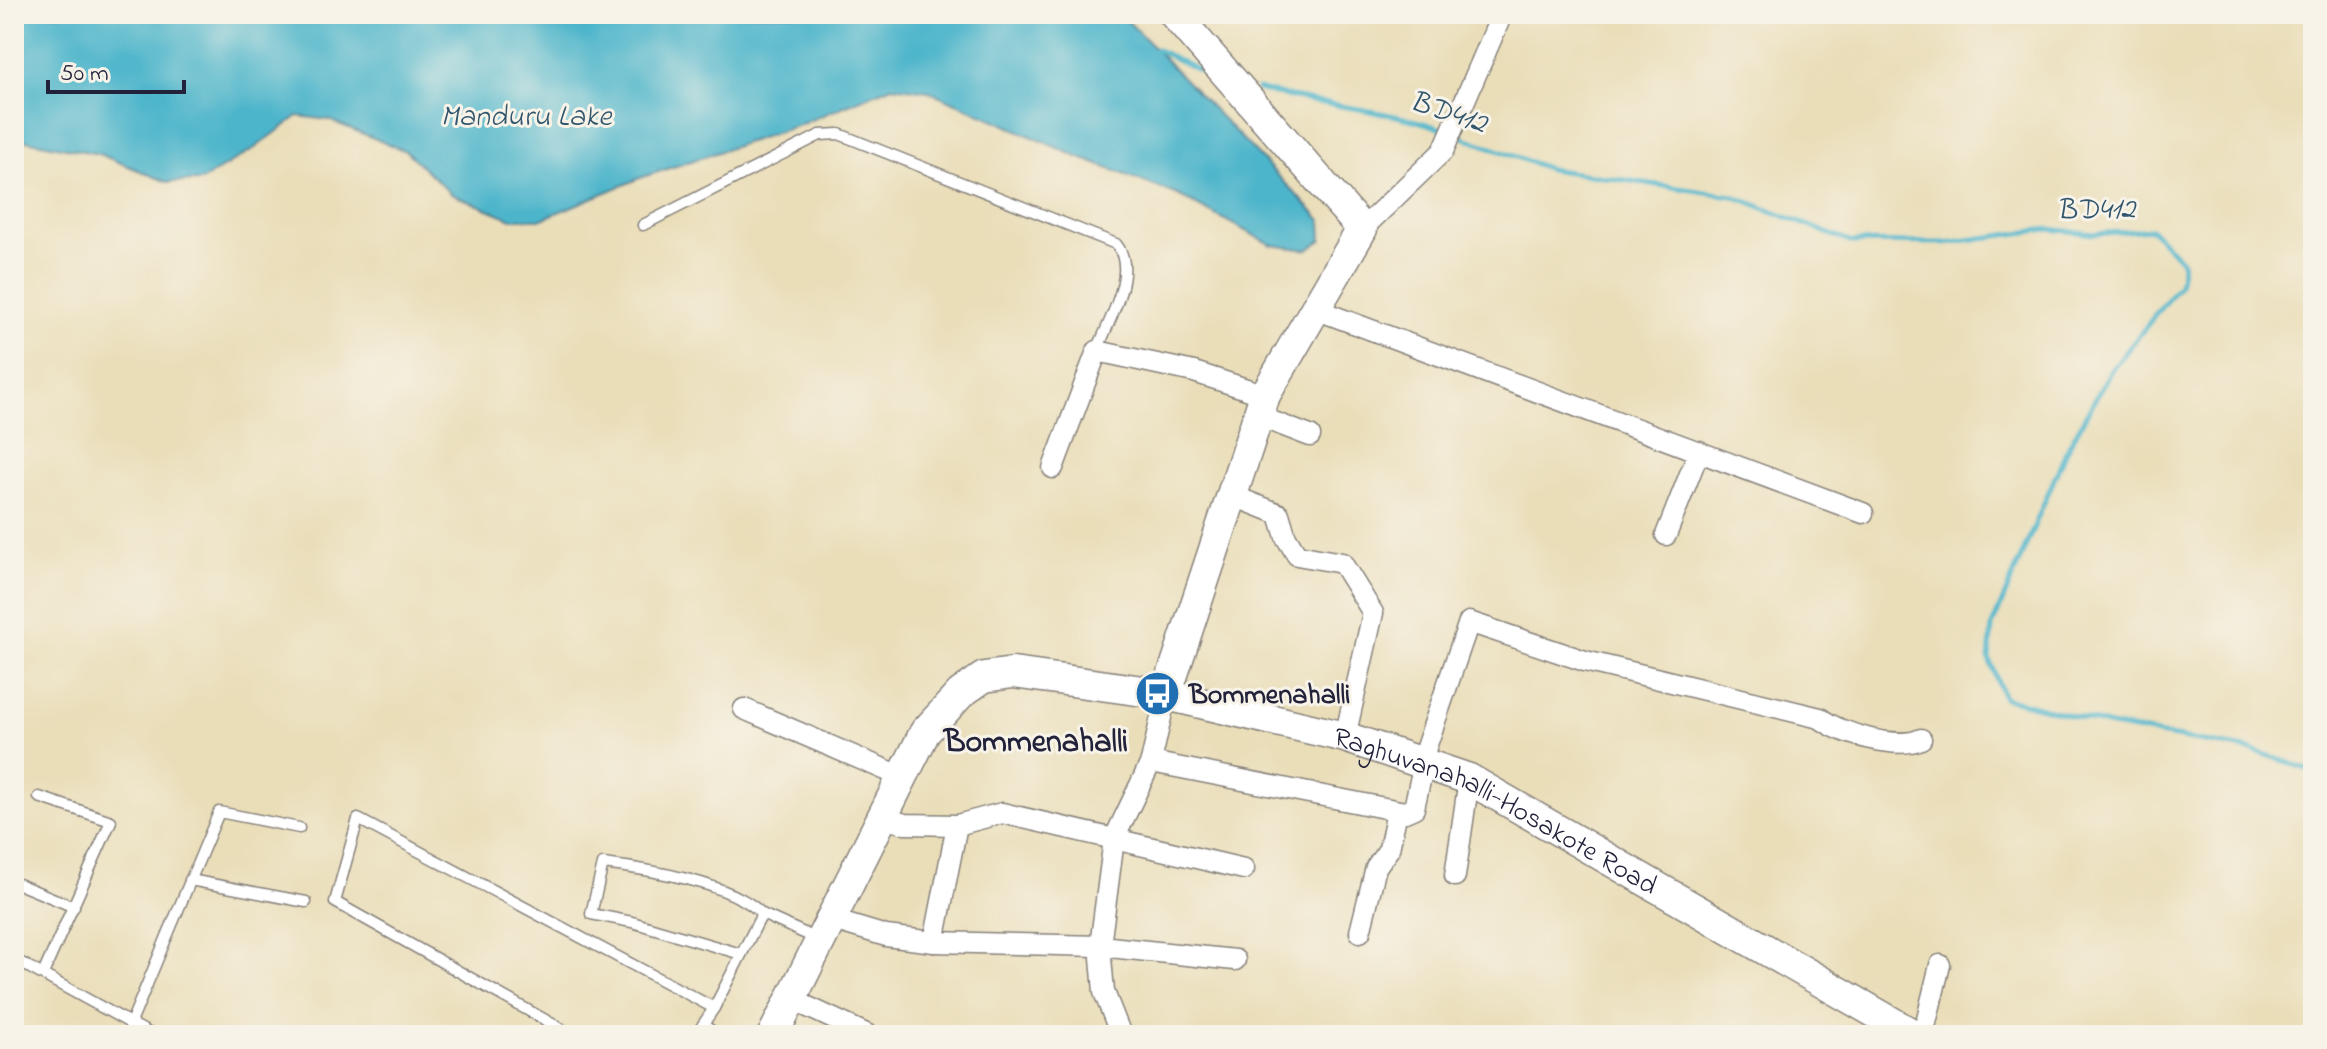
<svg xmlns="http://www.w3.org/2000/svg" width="2327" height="1049" font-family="'Indie Flower',sans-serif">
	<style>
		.water { fill: #4db5cb; stroke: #386c83; stroke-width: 2 }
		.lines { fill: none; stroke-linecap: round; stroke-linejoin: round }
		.stream { stroke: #4db5cb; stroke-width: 5 }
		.service-casing { stroke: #86807a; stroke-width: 13 }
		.minor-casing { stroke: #86807a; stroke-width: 23 }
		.secondary-casing { stroke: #86807a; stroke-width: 33 }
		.service { stroke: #fff; stroke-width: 10 }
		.minor { stroke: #fff; stroke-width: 20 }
		.secondary { stroke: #fff; stroke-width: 30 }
		.labels { text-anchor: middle; stroke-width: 6; stroke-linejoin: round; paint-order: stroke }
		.poi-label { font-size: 28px; font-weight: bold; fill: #22223b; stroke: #f7f3e8; text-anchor: start }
		.street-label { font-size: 28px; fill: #22223b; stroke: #f7f3e8 }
		.water-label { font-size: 30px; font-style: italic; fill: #31556d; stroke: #f7f3e8 }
		.quarter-label { font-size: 32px; font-weight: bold; fill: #22223b; stroke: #f7f3e8 }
	</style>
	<rect width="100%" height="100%" fill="#f7f3e8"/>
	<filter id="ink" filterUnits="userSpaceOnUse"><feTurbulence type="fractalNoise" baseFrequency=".0125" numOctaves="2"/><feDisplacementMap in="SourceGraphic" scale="16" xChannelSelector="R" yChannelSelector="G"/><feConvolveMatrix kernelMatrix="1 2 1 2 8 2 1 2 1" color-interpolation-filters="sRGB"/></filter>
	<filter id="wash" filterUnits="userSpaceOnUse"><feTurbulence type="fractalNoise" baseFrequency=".006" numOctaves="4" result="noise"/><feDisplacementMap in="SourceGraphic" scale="32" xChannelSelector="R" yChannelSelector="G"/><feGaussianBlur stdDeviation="1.8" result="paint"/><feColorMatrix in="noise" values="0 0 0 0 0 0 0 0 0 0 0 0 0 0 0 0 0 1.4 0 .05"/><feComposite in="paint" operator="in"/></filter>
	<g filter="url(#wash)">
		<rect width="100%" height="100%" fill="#eadeb9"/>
		<polygon class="water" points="14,14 1121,14 1321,220 1322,240 1307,250 1272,245 1176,194 1078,157 929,91 892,86 799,125 640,178 542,219 512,219 451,194 406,151 329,120 298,116 255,148 201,181 167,182 99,154 14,138"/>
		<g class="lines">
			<g class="stream">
				<polyline points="1156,49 1212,77"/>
				<path d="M 1258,89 C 1321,107 1387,108 1448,131"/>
				<polyline points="1457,135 1549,169 1733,196 1850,242 1945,243 2049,229 2095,234 2151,229 2183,262 2179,285 2110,372 2066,451 1992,626 1989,659 2004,698 2111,726 2251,750 2313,771"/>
			</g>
		</g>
	</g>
	<g filter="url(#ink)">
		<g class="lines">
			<defs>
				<g id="service">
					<path d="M 643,225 L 820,135 L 839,134 L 1116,244 C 1139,271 1108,321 1097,351"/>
					<polyline points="39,797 111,821 43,974"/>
					<polyline points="190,880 306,902"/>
					<polyline points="16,883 74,907"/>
					<path d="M 741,954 L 632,922 L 591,914 L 603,864 C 646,869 733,883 762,914"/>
					<polyline points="14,959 152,1035"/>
					<polyline points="130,1025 219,812 299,828"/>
					<polyline points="703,1025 718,1035"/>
					<polyline points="572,1035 335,902 358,819 714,1008"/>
					<polyline points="696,1035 714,1008 762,914 817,939"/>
				</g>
				<g id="minor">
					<polyline points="1362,229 1443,151 1502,14"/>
					<polyline points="1315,309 1863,513"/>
					<polyline points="1258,416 1310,436"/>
					<polyline points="1053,468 1097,351 1194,372 1265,395"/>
					<polyline points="1231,495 1279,514 1286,537 1297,555 1342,563 1373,613 1345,737"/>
					<polyline points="1666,535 1699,451"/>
					<polyline points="744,709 900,776"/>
					<polyline points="1151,762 1405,812 1414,808 1424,763"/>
					<path d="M 1421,762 L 1469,622 L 1585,661 L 1820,718 C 1840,734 1898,750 1921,739"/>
					<polyline points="880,817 905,824 957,825 1002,813 1244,869"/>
					<polyline points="1455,876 1469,779"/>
					<polyline points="833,920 886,936 934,942 1100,946 1235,960"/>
					<polyline points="1360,932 1376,867 1389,849 1397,811"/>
					<polyline points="934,942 957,825"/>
					<polyline points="793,1000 868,1035"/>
					<polyline points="1121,1035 1104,992 1100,946 1114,839 1151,762 1166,695"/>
					<polyline points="1923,1035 1940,965"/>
				</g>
				<g id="secondary">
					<polyline points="1166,695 1265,395 1362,229 1174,14"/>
					<path id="s1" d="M 773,1035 L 925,732 L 961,693 L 984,677 L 1013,673 L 1158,693 L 1345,737 L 1469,779 L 1914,1035"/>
				</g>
			</defs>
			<use href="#service" class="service-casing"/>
			<use href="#minor" class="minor-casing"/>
			<use href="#secondary" class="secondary-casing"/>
			<use href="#service" class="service"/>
			<use href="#minor" class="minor"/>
			<use href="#secondary" class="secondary"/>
		</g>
	</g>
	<defs>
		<symbol id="bus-disc" viewBox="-11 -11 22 22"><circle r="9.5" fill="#1f6fb2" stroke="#f7f3e8"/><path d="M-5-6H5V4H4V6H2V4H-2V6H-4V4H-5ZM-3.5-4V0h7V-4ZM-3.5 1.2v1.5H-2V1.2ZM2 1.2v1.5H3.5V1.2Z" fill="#fff"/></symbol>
	</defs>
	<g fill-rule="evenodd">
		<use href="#bus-disc" x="1132" y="668" width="51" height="51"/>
	</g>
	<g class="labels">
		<g class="poi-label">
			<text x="1189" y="703">Bommenahalli</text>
		</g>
		<g class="street-label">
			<text dy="10" stroke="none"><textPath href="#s1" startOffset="956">Raghuvanahalli-Hosakote Road</textPath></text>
		</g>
		<g class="water-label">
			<text transform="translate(1449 111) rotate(18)" y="10">BD412</text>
			<text x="526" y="125">Manduru Lake</text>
			<text transform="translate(2096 208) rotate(-1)" y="10">BD412</text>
		</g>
		<g class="quarter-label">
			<text x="1036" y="751">Bommenahalli</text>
		</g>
	</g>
	<rect width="2327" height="1049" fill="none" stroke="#f7f3e8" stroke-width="48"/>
	<path d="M48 80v12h136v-12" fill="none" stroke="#22223b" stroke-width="4"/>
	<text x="60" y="80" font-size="24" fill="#22223b" stroke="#f7f3e8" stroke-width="6" paint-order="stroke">50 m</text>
</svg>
